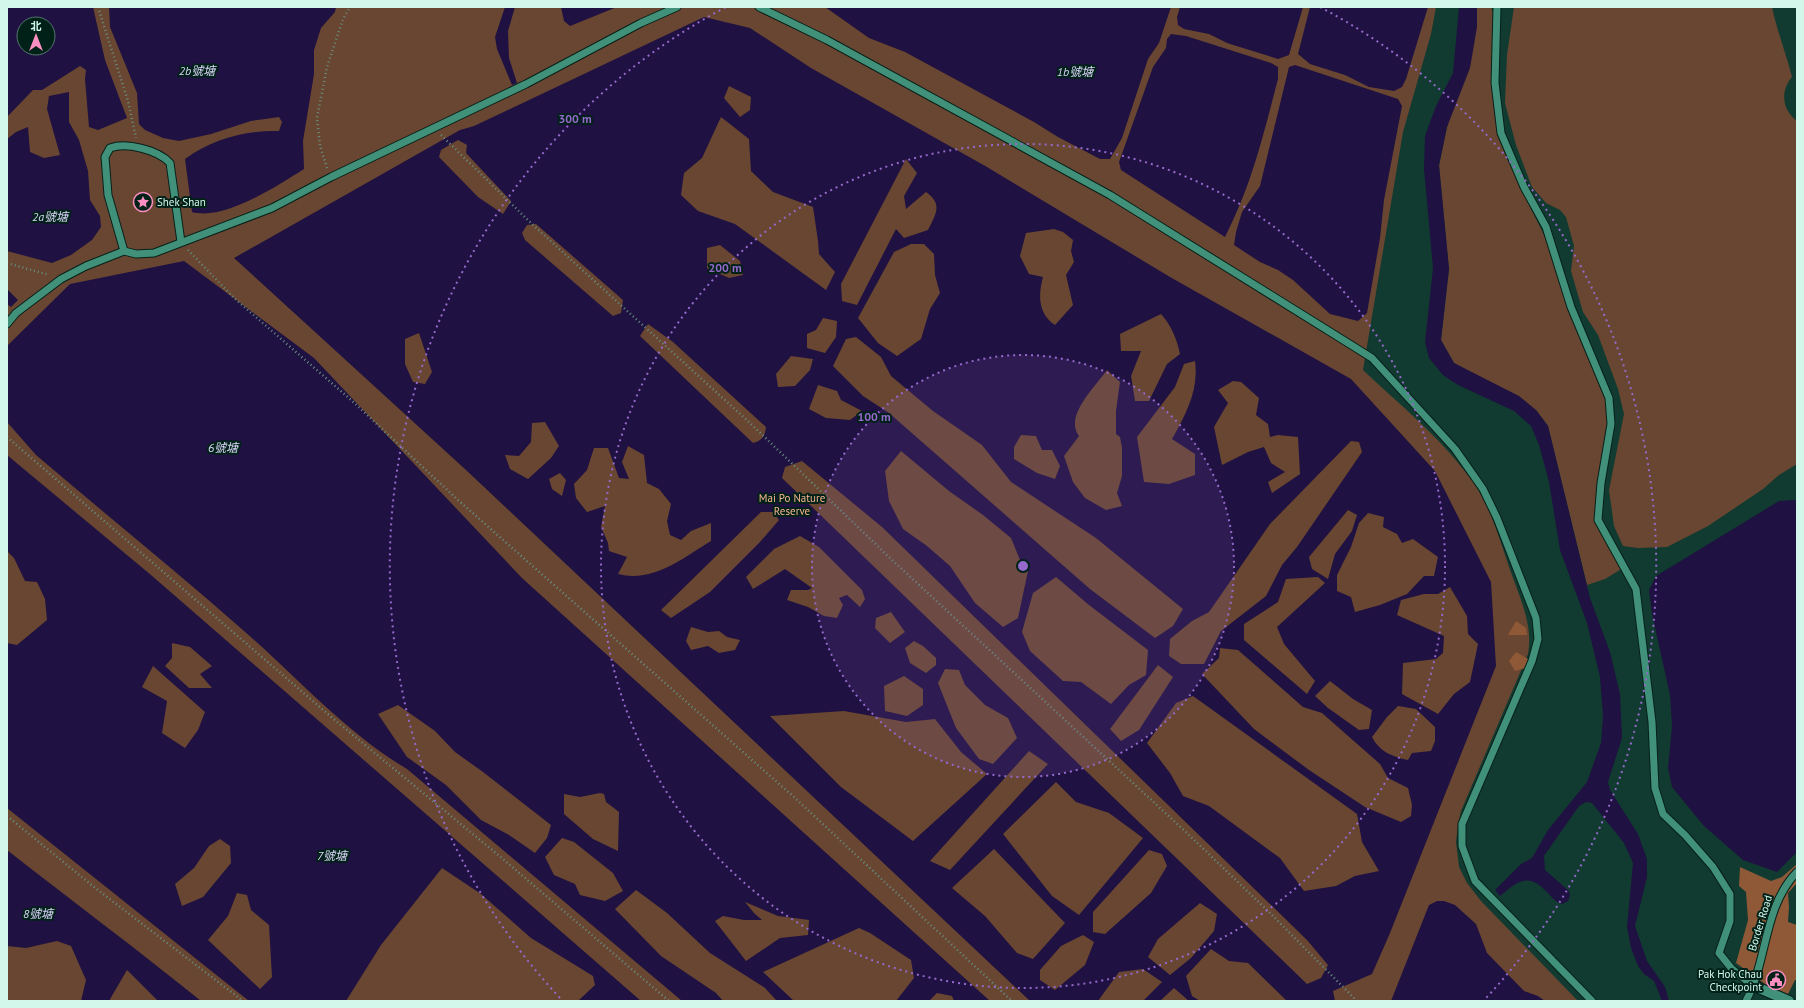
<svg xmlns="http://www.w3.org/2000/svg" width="1804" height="1008" font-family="'PT Sans','Noto Sans SC',sans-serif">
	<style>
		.green { fill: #694631; fill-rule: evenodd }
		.forest { fill: #8f5937 }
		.water { fill: #1f1141; fill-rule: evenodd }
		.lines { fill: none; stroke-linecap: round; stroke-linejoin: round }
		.lane-casing { stroke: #072019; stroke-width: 9 }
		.street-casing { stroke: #072019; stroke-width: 12 }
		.path { stroke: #678f83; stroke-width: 2.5; stroke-dasharray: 1 3; stroke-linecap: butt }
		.lane { stroke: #419079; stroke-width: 7 }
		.street { stroke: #419079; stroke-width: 10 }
		.ring { fill: none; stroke: #9569cc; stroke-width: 2; stroke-dasharray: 2 4 }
		.labels { text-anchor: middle; stroke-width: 4; stroke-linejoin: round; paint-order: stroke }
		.poi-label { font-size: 11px; fill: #d3f8eb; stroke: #002118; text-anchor: start }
		.park-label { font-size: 11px; fill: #f8b68f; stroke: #002118 }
		.street-label { font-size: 11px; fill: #d3f8eb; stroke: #002118 }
		.water-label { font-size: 12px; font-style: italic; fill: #dbd6f8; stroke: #002118 }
		.centre { fill: #9569cc; stroke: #002118; stroke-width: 2 }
		.ring-label { font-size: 12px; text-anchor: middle; font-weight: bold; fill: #9569cc; stroke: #002118; stroke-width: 4; stroke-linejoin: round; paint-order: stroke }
	</style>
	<rect width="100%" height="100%" fill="#113b30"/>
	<g class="green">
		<path d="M 7,7 L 1436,7 L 1431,34 L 1403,132 L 1363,370 C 1401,406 1445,441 1475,485 C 1493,512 1502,548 1513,578 C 1522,603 1533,627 1528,654 L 1461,811 L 1458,825 L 1456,842 L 1459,867 L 1467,883 L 1481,901 L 1578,1001 L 7,1001 ZM 24,24 L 48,24 L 48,48 L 24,48 Z"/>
		<polygon points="1477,7 1491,7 1496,19 1496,40 1491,77 1499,139 1524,195 1549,245 1607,401 1609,431 1597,486 1596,498 1610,541 1623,568 1605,579 1587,585 1548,426 1536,410 1454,363 1441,340 1449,269 1439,166 1447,127 1476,27"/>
		<path d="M 1514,7 L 1772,7 C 1777,31 1786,53 1792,77 C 1780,91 1782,110 1797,121 L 1797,464 L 1779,475 L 1763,489 L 1708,526 L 1667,547 L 1638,548 L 1623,546 L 1614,526 L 1609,490 L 1624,414 L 1618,389 L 1598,335 L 1583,312 L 1571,271 L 1574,246 L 1566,217 L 1560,210 L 1546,203 L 1532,187 L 1516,145 L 1505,103 L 1507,55 Z"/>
	</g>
	<g class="forest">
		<polygon points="1516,621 1526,628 1527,635 1508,635"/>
		<polygon points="1516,652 1528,659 1526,668 1515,671 1509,661"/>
		<polygon points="1797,864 1797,883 1788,893 1789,907 1788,922 1797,925 1797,980 1795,980 1788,994 1765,984 1736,963 1748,920 1746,892 1739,886 1740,867 1771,881 1782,877"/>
	</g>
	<g class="water">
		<path d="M 7,7 L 93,7 L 105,60 L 127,118 L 98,130 L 89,127 L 85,79 L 86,70 L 80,66 L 42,90 L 33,90 L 7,117 ZM 24,24 L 48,24 L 48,48 L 24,48 Z"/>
		<path d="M 109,7 L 336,7 L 335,12 L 321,28 L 314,50 L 314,74 L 303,141 L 304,169 C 277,186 224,221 192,212 L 185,159 C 212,139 246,130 279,131 L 282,122 L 279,117 L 251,121 L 211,134 L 179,141 L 163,138 L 145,130 L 139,124 L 137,93 L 110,27 Z"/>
		<polygon points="505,7 515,7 508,31 509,58 517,83 512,85 497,49 495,37"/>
		<polygon points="561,7 617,7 570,26 564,21"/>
		<polygon points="825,7 1171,7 1159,43 1148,59 1122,138 1110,159 1100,159 1058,137 1034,122 905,52 869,38"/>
		<polygon points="1180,7 1303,7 1289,55 1278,59 1227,43 1209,34 1184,29 1178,25 1177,17"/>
		<polygon points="1310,7 1428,7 1406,79 1402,87 1394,91 1369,87 1345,75 1310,64 1298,54"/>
		<path d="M 1459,7 L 1477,7 L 1477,27 L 1470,68 L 1447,127 L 1439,165 L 1449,269 L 1441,340 L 1454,363 L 1519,396 L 1536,410 L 1548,426 L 1590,598 L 1610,652 L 1620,694 L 1622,738 L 1608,782 L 1610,790 L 1638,834 L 1647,859 L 1647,877 L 1635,926 L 1647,961 L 1665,987 L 1669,1001 L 1662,1001 L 1654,981 L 1644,974 L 1638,966 L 1631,948 L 1627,927 L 1633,863 L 1624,843 L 1592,803 L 1586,802 L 1579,806 L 1544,856 L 1545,870 L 1569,891 L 1570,895 L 1568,901 L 1562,904 C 1555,902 1552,897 1547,892 C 1528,872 1518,881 1500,896 L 1495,890 L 1521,864 L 1532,858 L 1548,830 L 1587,782 L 1601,743 L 1603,716 L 1600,677 L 1587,623 L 1560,550 L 1549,482 L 1539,445 L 1531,426 L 1514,411 L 1458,385 L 1443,375 L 1429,358 L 1425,342 L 1433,268 L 1424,169 L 1425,136 L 1436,106 L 1453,73 Z"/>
		<path d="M 704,17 L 750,28 L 811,68 L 987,167 L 1170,277 L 1351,379 L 1435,471 L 1491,582 L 1496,666 L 1390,933 L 1372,974 L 1333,991 L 1335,1001 L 1287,1001 L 1248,963 L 1229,961 L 1211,949 L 1186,976 L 1192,996 L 1200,1001 L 1189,1001 L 1174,988 L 1160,1001 L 1143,1001 L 1162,982 L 1143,969 L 1119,972 L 1098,1001 L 1030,1001 L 466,470 L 234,258 L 460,130 L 474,126 ZM 729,86 L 751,97 L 750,110 L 740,117 L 724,98 ZM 721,117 L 749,139 L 751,171 L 773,192 L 813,207 L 818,241 L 819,254 L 835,272 L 826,290 L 735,224 L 698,211 L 681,195 L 684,173 L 702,158 ZM 458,140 L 467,145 L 466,153 L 511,201 L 503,214 L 478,197 L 439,157 L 441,150 ZM 906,159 L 917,173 L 904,196 L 906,209 L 926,192 C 943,204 936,214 928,230 L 904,238 L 896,229 L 857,305 L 842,301 L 841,284 ZM 536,224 L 623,300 L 621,313 L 613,316 L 525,240 L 522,233 L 527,225 ZM 1054,229 L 1063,232 L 1073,240 L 1071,251 L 1074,262 L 1066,275 L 1073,305 L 1055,325 C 1038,314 1038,295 1043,277 L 1029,274 L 1020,256 L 1026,233 ZM 911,244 L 924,244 L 934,254 L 935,275 L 940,293 L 930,309 L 921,339 L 897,356 L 878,343 L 858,318 L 894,252 ZM 720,245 L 740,261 L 743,275 L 729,278 L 707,268 L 707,248 ZM 1161,314 C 1171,325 1177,339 1180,354 L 1167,364 L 1149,401 L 1135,401 L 1131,376 L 1141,351 L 1121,351 L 1120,334 ZM 823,318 L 837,321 L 836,337 L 825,353 L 807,348 L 807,334 L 816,330 ZM 648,324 L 673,342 L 766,427 C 765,436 762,441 753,443 L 640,336 ZM 419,333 L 432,372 L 425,384 L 413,382 L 405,364 L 405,339 ZM 856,337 L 881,357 L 891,376 L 933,411 L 982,445 L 1011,482 L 1096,538 L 1183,609 L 1173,626 L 1155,638 L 1090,589 L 889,413 L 863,396 L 833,366 L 846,339 ZM 791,356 L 813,359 L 810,370 L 795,386 L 778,387 L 776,374 ZM 1195,361 C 1199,390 1186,414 1172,439 L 1195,454 L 1195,475 L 1169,484 L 1144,482 L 1137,437 L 1175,387 L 1184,364 ZM 1107,370 L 1120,382 L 1116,411 L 1116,434 L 1120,437 L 1122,448 L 1122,476 L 1117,493 L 1122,506 L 1106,510 L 1085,498 L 1073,482 L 1064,456 L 1079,436 C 1064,416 1095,387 1107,370 ZM 1233,381 L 1241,382 L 1259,398 L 1256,415 L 1268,424 L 1270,437 L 1278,435 L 1298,437 L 1300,474 L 1272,493 L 1268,482 L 1285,472 L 1271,463 L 1264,447 L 1248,452 L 1222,465 L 1214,427 L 1228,403 L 1218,390 ZM 818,385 L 837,391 L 841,400 L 862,411 L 850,420 L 826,418 L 809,409 ZM 545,422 L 559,446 L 551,458 L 528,479 L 510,469 L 505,455 L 519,456 L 531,442 L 532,423 ZM 1021,435 L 1036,436 L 1042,450 L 1052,450 L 1060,466 L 1055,479 L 1037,473 L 1014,459 L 1014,447 ZM 1351,441 L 1359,442 L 1362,452 L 1297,547 L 1282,565 L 1266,596 L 1221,631 L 1204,664 L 1181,664 L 1169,656 L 1170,639 L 1192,621 L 1209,612 L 1270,524 ZM 628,446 L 644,455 L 647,483 L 659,489 L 671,504 L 667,521 L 670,535 L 681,540 L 691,531 L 711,523 L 711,541 C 683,558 653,583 618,574 L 627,557 L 609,551 L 608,543 L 601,527 L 605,506 L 587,512 L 576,498 L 574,484 L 587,470 L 594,448 L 608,448 L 619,478 L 629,479 L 622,462 ZM 901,451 L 949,491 L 983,515 L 1011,538 L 1020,560 L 1028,571 L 1018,618 L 1003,627 L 975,603 L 950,566 L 927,546 L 903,529 L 889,501 L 885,471 ZM 802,461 L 882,527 L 1307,940 L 1328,965 L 1321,978 L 1307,984 L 782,478 L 785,467 ZM 560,473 L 566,480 L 562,496 L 552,489 L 549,479 ZM 1348,510 L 1357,515 L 1352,531 L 1335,554 L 1328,579 L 1312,569 L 1309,557 ZM 761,512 L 773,512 L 779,520 L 760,542 L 710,592 L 671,618 L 661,610 ZM 1368,513 L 1384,517 L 1383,527 L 1397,534 L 1402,543 L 1413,539 L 1438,557 L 1434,576 L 1424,576 L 1407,594 L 1380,605 L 1355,612 L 1351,597 L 1337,591 L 1337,575 L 1351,547 L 1359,523 ZM 800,536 L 819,547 L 862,590 L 865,599 L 860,607 L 847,595 L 839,598 L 843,605 L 837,618 L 824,616 L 808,607 L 787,600 L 791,590 L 808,590 L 812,588 L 785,569 L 753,589 L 746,577 L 774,549 ZM 1056,577 L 1089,605 L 1148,650 L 1146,675 L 1129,685 L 1111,704 L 1081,682 L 1063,681 L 1030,651 L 1022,632 L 1033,593 ZM 1318,577 L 1325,583 L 1277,627 L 1284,644 L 1315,681 L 1307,694 L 1244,640 L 1244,624 L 1278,602 L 1286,579 ZM 1450,587 L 1467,616 L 1468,634 L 1478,644 L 1470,682 L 1454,694 L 1438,714 L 1402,694 L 1403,663 L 1436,659 L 1443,653 L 1444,636 L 1397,615 L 1401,600 L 1424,594 L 1438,594 ZM 891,612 L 905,632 L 890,643 L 875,628 L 876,618 ZM 691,627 L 708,632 L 719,631 L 727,637 L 740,640 L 735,650 L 719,653 L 708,646 L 691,650 L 686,641 ZM 914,641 L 923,646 L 936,658 L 936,665 L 926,673 L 910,663 L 905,648 ZM 1220,648 L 1238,650 L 1303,707 L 1322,713 L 1380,764 L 1388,778 L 1408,788 L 1412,805 L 1411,816 L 1401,822 L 1365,807 L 1309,770 L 1254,729 L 1202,674 L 1219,658 ZM 1158,665 L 1173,677 L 1139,730 L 1121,741 L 1110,729 ZM 945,669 L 959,670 L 965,685 L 985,705 L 1008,718 L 1017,738 L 993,764 L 979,759 L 956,728 L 938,683 ZM 904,676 L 923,689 L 923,705 L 907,716 L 885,711 L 884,686 ZM 1330,681 L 1353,699 L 1372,710 L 1369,729 L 1359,730 L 1328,708 L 1315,696 ZM 1193,696 L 1357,814 L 1362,842 L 1379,871 L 1355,876 L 1336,886 L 1304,891 L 1280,858 L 1209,806 L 1183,796 L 1170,773 L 1147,743 L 1176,703 ZM 1398,706 L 1416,709 L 1435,727 L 1435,741 L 1431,751 L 1412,753 L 1408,760 C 1392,757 1379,751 1372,737 L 1387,717 ZM 844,711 L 906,722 L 935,719 L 961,752 L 987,774 L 913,841 L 841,787 L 770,716 ZM 1029,751 L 1048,764 L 950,870 L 930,861 ZM 1056,782 L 1076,802 L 1109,813 L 1143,838 L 1079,915 L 1052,896 L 1003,834 ZM 994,849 L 1065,923 L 1033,959 L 1017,953 L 985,916 L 952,888 ZM 1149,850 L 1162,854 L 1167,866 L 1151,893 L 1105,934 L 1093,932 L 1093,912 ZM 1200,903 L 1217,914 L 1214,931 L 1191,958 L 1170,975 L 1148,957 L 1158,939 ZM 1083,935 L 1094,942 L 1085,965 L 1055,990 L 1040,980 L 1040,970 L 1061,946 Z"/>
		<path d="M 1171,34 L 1186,36 L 1271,63 L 1278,67 L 1278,79 C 1263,136 1252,184 1225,237 L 1121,170 L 1119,162 L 1153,67 L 1166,48 L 1167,39 Z"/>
		<polygon points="1295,65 1398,99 1402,106 1384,200 1380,238 1367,313 1358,321 1330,314 1293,280 1278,270 1260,262 1234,245 1236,232 1242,212 1260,186 1289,67"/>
		<polygon points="69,92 69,122 79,140 88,171 90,200 100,216 101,227 92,240 71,255 52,263 7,251 7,139 16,132 28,127 30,152 44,158 60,155 47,109 49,96"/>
		<path d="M 184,261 L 314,358 L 522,578 L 990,1001 L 954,1001 L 952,996 L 937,993 L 929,1001 L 896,1001 L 914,978 L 911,960 L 870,933 L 859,928 L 763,972 L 794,1001 L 777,1001 L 765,988 L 710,953 L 667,913 L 636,890 L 615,909 L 661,956 L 716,993 L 723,1001 L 682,1001 L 407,769 C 346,733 298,678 244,631 C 176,571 105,514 36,455 L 7,422 L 7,346 L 70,284 ZM 398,705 L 435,731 L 455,752 L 483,772 L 551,825 L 547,838 L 535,853 L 509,835 L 481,820 L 446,785 L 407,757 L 378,714 ZM 600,793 L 604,794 L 606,802 L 619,812 L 618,851 L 593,839 L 564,814 L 564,794 L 580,797 ZM 562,838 L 574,842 L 613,873 L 623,891 L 605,901 L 580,895 L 575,884 L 554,875 L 545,857 ZM 745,902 L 778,916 L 809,920 L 808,935 L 780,938 L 746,961 L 715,921 L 723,916 L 744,920 L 762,920 L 754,913 Z"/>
		<polygon points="7,289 18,300 11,307 7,304"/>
		<path d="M 7,455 L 151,575 L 641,1001 L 578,1001 L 595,985 L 593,976 L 531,938 L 481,894 L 442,868 L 381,945 L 346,1001 L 249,1001 L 7,808 L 7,643 L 17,645 L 47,620 L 45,599 L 37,582 L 25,581 L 14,558 L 7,551 ZM 172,643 L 190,647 L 212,666 L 200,674 L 212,688 L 189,688 L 165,666 L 172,658 ZM 153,666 L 205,712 L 198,730 L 185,748 L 162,733 L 167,701 L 142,687 ZM 220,839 L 230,846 L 231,863 L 203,897 L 182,906 L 175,884 L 194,868 L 209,846 ZM 237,893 L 247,895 L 251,910 L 269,925 L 272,977 L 260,989 L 208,940 L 228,916 Z"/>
		<polygon points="1794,500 1797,501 1797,852 1777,872 1743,860 1704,826 1672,787 1668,768 1672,726 1670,695 1652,614 1649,590 1656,576 1779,501"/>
		<path d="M 7,850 C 72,901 137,949 201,1001 L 158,1001 L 127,970 L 109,1001 L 81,1001 L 86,980 L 71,946 L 57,941 L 26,948 L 7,946 Z"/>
		<polygon points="1437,901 1444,901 1455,905 1476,924 1487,953 1524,991 1538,996 1545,1001 1391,1001 1429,905"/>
	</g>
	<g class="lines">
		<defs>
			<g id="lane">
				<polyline points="759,7 827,40 1110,195 1348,343 1372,358 1455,449 1483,489 1497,518 1536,618 1538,639 1532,661 1462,824 1462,846 1475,881 1592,1001"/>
				<polyline points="1497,7 1495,83 1501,133 1524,187 1546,227 1571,307 1609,398 1611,424 1601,483 1598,520 1636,589 1652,722 1655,788 1663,814 1685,835 1713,867 1730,894 1730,921 1719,953 1732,969 1752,985"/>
				<path d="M 124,251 L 108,195 L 105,157 L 110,148 C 127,142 158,150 170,163 L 181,242"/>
				<polyline points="7,324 16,313 61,279 86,266 124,251 136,254 154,253 272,208 331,177 526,84 641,23 677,7"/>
				<path d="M 1746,1001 C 1768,960 1763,907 1797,872"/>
			</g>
			<polyline id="street" points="1752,985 1789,1001"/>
		</defs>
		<use href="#lane" class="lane-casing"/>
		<use href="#street" class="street-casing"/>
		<g class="path">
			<polyline points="98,7 128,101 136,138"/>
			<polyline points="441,135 533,225 750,423 890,558 1187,833 1269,912 1357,1001"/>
			<polyline points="327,168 320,146 317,118 327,67 343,19 350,7"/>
			<polyline points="188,250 234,298 350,399 458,500 795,798 1012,1001"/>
			<polyline points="7,263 49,275"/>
			<polyline points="7,437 336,721 497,854 669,1001"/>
			<polyline points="7,816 94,887 243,1001"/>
		</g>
		<use href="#lane" class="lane"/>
		<use href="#street" class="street"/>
	</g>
	<circle cx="1023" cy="566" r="211" fill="#9569cc" fill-opacity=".12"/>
	<g class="ring">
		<circle cx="1023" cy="566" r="211"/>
		<circle cx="1023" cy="566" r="422"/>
		<path d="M560 998A633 633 0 0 1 726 7M1320 7A633 633 0 0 1 1486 998"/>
	</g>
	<defs>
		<symbol id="sight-ring" viewBox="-11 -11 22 22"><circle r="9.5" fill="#002118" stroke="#fc8fc1" stroke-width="1.5"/><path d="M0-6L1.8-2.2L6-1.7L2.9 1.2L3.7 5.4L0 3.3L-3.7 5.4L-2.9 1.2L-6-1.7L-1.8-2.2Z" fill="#fc8fc1"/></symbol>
		<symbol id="civic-ring" viewBox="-11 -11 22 22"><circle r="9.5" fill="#002118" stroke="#fc8fc1" stroke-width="1.5"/><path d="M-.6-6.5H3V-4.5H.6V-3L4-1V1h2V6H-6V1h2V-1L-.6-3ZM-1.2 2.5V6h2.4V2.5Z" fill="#fc8fc1"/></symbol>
	</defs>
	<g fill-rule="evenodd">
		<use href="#sight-ring" x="132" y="191" width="22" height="22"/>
		<use href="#civic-ring" x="1765" y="969" width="22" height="22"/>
	</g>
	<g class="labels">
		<g class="poi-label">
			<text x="157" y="206">Shek Shan</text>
			<text x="1762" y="978" text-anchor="end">Pak Hok Chau<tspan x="1762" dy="13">Checkpoint</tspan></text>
		</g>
		<g class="park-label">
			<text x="792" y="502">Mai Po Nature<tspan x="792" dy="13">Reserve</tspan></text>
		</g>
		<g class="street-label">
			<text transform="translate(1760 923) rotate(-73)" y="4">Border Road</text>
		</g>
		<g class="water-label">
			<text x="197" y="75">2b號塘</text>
			<text x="1075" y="76">1b號塘</text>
			<text x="50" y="221">2a號塘</text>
			<text x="223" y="452">6號塘</text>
			<text x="332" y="860">7號塘</text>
			<text x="38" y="918">8號塘</text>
		</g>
	</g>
	<circle cx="1023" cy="566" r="6" class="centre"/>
	<g class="ring-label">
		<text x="575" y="123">300 m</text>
		<text x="725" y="272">200 m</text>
		<text x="874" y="421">100 m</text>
	</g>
	<rect width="1804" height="1008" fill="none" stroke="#d3f8eb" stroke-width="16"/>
	<g transform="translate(36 36)"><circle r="19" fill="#002118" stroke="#54776c"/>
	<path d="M0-3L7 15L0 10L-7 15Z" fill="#fc8fc1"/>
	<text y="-6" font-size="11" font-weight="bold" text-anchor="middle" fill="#d3f8eb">北</text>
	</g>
</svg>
